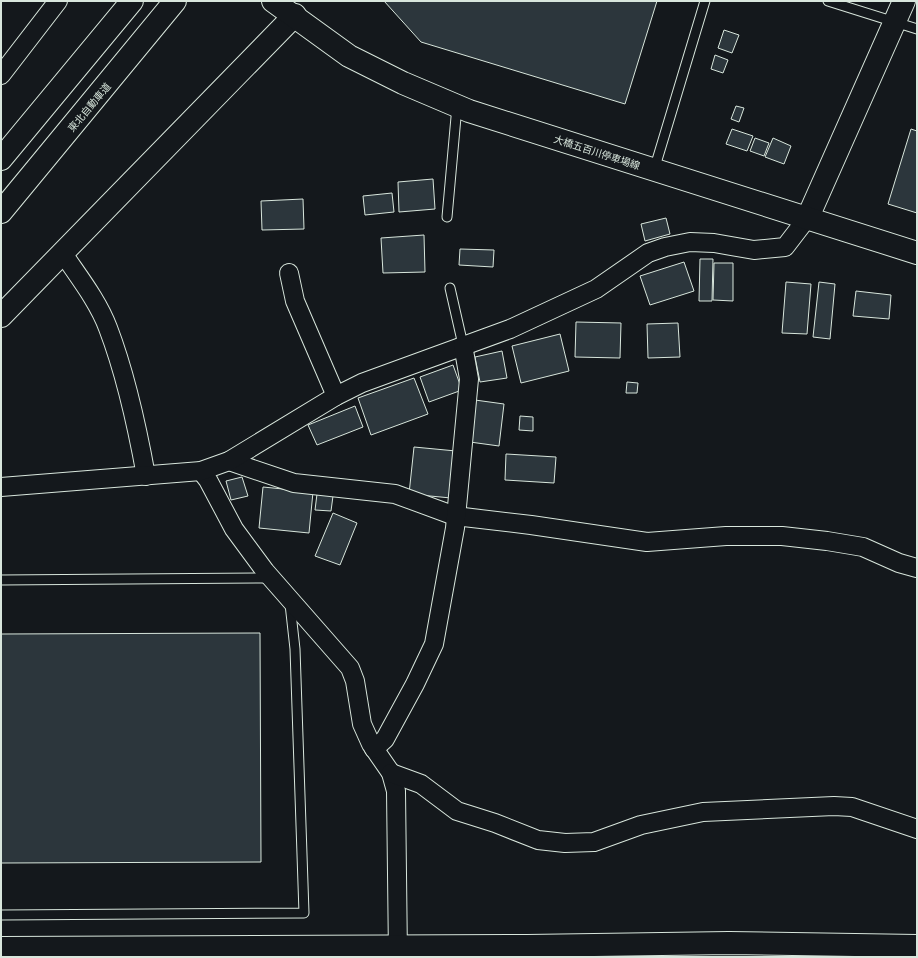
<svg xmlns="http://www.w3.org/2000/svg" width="918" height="958" font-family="'Asap Condensed','Noto Sans JP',sans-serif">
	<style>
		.building { fill: #2c363c; stroke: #d8e6dc }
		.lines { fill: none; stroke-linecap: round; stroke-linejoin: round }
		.service-casing { stroke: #d8e6dc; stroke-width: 11 }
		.minor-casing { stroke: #d8e6dc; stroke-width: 20 }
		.tertiary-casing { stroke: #d8e6dc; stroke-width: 24 }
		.secondary-casing { stroke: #d8e6dc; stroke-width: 24 }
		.motorway-casing { stroke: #d8e6dc; stroke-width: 24 }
		.service { stroke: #14181c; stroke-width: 9 }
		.minor { stroke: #14181c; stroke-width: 18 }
		.tertiary { stroke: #14181c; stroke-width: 22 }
		.secondary { stroke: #14181c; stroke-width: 22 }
		.motorway { stroke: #14181c; stroke-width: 22 }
		.labels { text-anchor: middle; stroke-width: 3; stroke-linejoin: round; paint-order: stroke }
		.street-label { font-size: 10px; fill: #d8e6dc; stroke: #14181c }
	</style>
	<rect width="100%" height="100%" fill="#14181c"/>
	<g class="building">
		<polygon points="384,1 657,1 625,104 421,42"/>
		<polygon points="724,30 739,35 732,53 718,48"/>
		<polygon points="715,55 728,60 723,73 711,69"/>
		<polygon points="736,106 744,108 739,122 731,119"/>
		<polygon points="732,129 753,136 747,151 726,144"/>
		<polygon points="911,129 917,131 917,213 888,204"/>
		<polygon points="755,138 769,143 764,156 750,151"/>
		<polygon points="773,138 791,146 784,164 765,157"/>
		<polygon points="433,179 435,209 399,212 398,182"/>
		<polygon points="392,193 394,212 365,215 363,196"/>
		<polygon points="303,199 304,229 262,230 261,201"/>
		<polygon points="666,218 670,234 645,241 641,224"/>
		<polygon points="424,235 425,272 383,273 381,238"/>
		<polygon points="460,249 494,250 493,267 459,265"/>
		<polygon points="700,259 713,259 712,301 699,301"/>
		<polygon points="684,262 694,291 650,305 640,276"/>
		<polygon points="714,263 733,263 733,301 713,300"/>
		<polygon points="786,282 811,284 807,334 782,333"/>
		<polygon points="819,282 835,284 830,339 813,337"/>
		<polygon points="856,291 891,295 889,319 853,316"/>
		<polygon points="576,322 621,323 620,358 575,357"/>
		<polygon points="678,323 680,357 648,358 647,324"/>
		<polygon points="560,334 569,371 521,383 512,346"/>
		<polygon points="502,351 507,378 480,382 475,357"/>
		<polygon points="453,365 462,390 429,402 420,377"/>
		<polygon points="414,378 428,414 371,435 358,398"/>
		<polygon points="627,382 638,383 637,393 626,393"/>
		<polygon points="475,400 504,404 499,446 470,442"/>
		<polygon points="355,406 363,427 317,445 308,425"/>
		<polygon points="520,416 533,417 533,431 519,430"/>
		<polygon points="414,447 456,451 451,498 409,494"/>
		<polygon points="506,454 556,457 554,483 505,480"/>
		<polygon points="242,477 248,496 231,500 226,481"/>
		<polygon points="263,487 313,492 309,533 259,528"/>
		<polygon points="317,494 333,496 331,511 315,510"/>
		<polygon points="333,513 357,523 340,565 315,556"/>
		<polygon points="260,633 261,862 1,863 1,634"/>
	</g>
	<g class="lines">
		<defs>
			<g id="service">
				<polyline points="828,1 917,29"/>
				<polyline points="654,170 705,1"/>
				<polyline points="447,217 457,106"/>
				<polyline points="450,288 463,345"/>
				<polyline points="1,580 270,578"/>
				<polyline points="1,915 304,913 295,649 290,604"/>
			</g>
			<g id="minor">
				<polyline points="1,75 58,1"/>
				<path d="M 62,252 C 78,276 98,301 108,328 C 126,375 137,426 146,476"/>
				<polyline points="289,273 295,301 336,396"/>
				<polyline points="229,461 294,483 395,494 455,516 531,525 647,542 726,536 782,536 827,541 863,547 899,563 917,568"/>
				<polyline points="201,471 208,480 234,529 265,571 350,668 355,681 362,724 371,744 391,773 396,791 398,957"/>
				<polyline points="1,487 201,471 229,461 336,396 362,383 510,329 596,289 648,253 665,247 690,242 714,243 754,250 785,247 808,217"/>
				<polyline points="374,749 385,739 415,684 434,644 455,528 469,379 463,345"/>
				<polyline points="391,773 421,784 457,811 495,823 538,840 565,843 594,842 641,825 703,812 834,806 852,807 917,829"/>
			</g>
			<g id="tertiary">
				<polyline points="808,217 904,1"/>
				<polyline points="1,316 295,15"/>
				<polyline points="1,948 527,946 729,943 917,946"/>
			</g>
			<polyline id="secondary" points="273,1 349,56 403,83 469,111 917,253"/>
			<g id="motorway">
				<polyline points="1,159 132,1"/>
				<polyline points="1,212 175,1"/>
			</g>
		</defs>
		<use href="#service" class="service-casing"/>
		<use href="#minor" class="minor-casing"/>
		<use href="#tertiary" class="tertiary-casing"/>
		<use href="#secondary" class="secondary-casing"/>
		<use href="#motorway" class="motorway-casing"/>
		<use href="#service" class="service"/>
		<use href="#minor" class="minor"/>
		<use href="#tertiary" class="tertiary"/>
		<use href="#secondary" class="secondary"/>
		<use href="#motorway" class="motorway"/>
	</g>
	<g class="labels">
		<g class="street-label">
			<text transform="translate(89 107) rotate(-50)" y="4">東北自動車道</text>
			<text transform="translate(597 152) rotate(18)" y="4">大橋五百川停車場線</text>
		</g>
	</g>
	<rect width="918" height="958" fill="none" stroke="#d8e6dc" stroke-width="4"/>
</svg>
